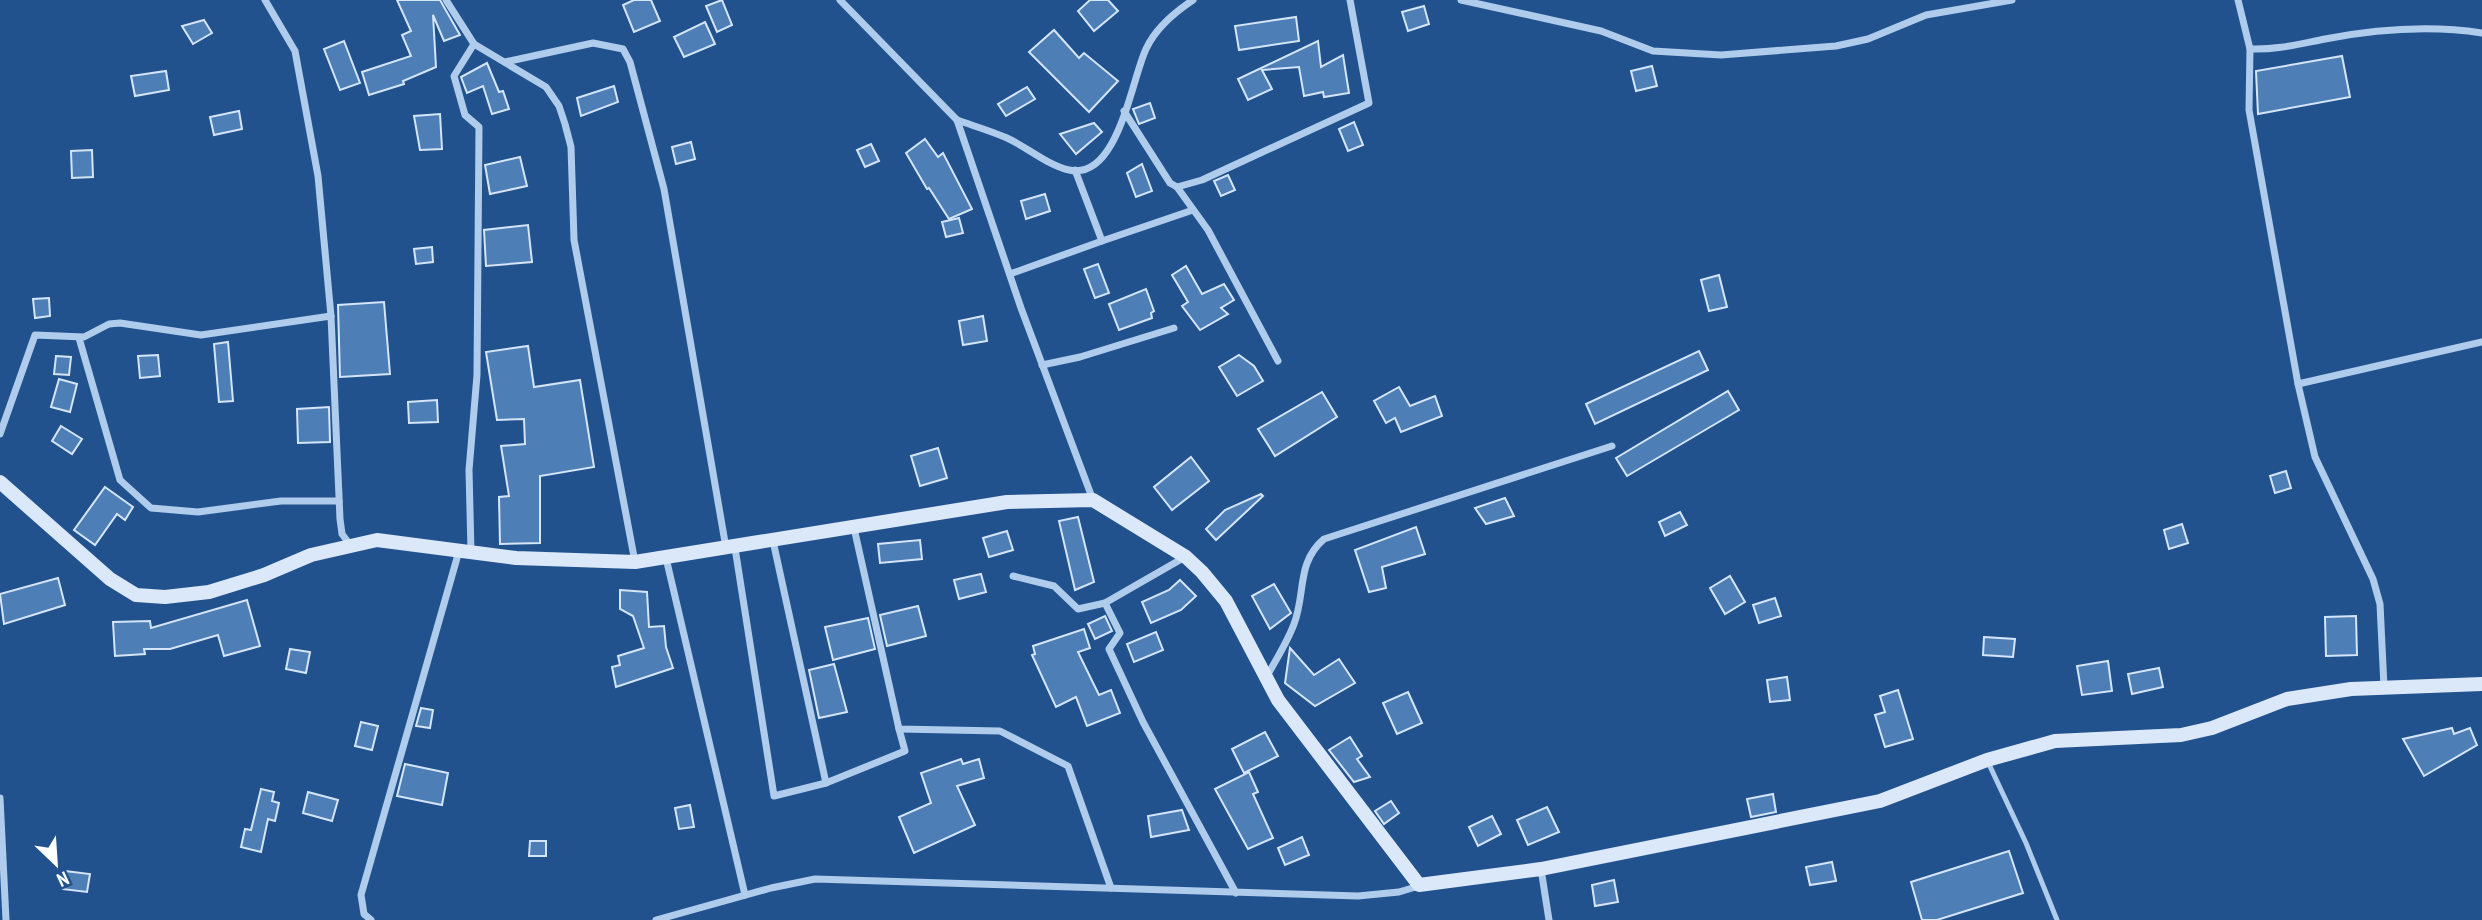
<svg xmlns="http://www.w3.org/2000/svg" width="2482" height="920" font-family="'PT Sans Narrow',sans-serif">
	<style>
		.building { fill: #4e7eb6; stroke: #d4e5f8; stroke-width: 2 }
		.lines { fill: none; stroke-linecap: round; stroke-linejoin: round }
		.lane { stroke: #afccec; stroke-width: 5 }
		.street { stroke: #afccec; stroke-width: 7 }
		.secondary { stroke: #dbe8f9; stroke-width: 14 }
	</style>
	<rect width="100%" height="100%" fill="#21528d"/>
	<g class="building">
		<polygon points="397,0 440,0 460,35 444,41 433,15 436,67 403,81 404,84 369,95 362,72 411,56 402,35 411,31"/>
		<polygon points="634,0 651,0 660,21 634,32 623,5"/>
		<polygon points="722,0 732,25 717,32 706,6"/>
		<polygon points="1090,0 1108,0 1118,11 1094,31 1078,11"/>
		<polygon points="1424,6 1429,24 1408,31 1402,12"/>
		<polygon points="1296,17 1299,41 1239,50 1235,26"/>
		<polygon points="204,20 212,33 193,44 182,26"/>
		<polygon points="705,22 715,44 684,57 674,37"/>
		<polygon points="1054,30 1079,58 1084,53 1118,81 1089,112 1029,52"/>
		<polygon points="344,41 360,83 340,90 324,49"/>
		<polygon points="1318,41 1321,67 1343,55 1349,93 1324,97 1323,92 1304,96 1299,67 1262,70 1272,89 1248,100 1238,79"/>
		<polygon points="2342,56 2350,97 2258,114 2256,71"/>
		<polygon points="487,63 499,92 503,91 509,109 492,114 483,86 467,93 461,77"/>
		<polygon points="1652,66 1657,86 1636,91 1631,71"/>
		<polygon points="166,71 169,90 135,96 131,76"/>
		<polygon points="614,86 618,102 581,116 577,98"/>
		<polygon points="1027,87 1035,99 1006,116 998,104"/>
		<polygon points="1150,103 1155,118 1139,124 1133,109"/>
		<polygon points="239,111 242,129 214,135 210,117"/>
		<polygon points="440,114 442,149 420,150 414,116"/>
		<polygon points="1354,122 1363,145 1348,151 1339,129"/>
		<polygon points="1094,123 1102,132 1076,154 1060,134"/>
		<polygon points="925,139 938,157 943,153 972,209 949,219 929,188 927,189 906,153"/>
		<polygon points="691,142 695,159 676,164 672,147"/>
		<polygon points="871,144 879,161 865,167 857,150"/>
		<polygon points="92,150 93,177 72,178 71,151"/>
		<polygon points="520,157 527,186 490,194 485,165"/>
		<polygon points="1142,164 1152,191 1136,197 1127,173"/>
		<polygon points="1228,175 1235,190 1221,196 1214,181"/>
		<polygon points="1045,194 1050,211 1026,219 1021,201"/>
		<polygon points="959,218 963,233 946,237 942,222"/>
		<polygon points="528,225 532,262 486,266 484,230"/>
		<polygon points="432,247 433,262 416,264 414,249"/>
		<polygon points="1098,264 1109,293 1095,298 1084,269"/>
		<polygon points="1186,266 1202,294 1224,284 1234,300 1221,308 1228,314 1200,330 1182,306 1188,302 1172,275"/>
		<polygon points="1719,275 1727,307 1709,311 1701,280"/>
		<polygon points="1146,289 1154,311 1151,313 1152,318 1119,330 1109,304"/>
		<polygon points="49,298 50,316 35,318 33,299"/>
		<polygon points="384,302 390,374 340,377 338,305"/>
		<polygon points="983,316 987,341 963,345 959,321"/>
		<polygon points="228,342 233,401 219,402 214,344"/>
		<polygon points="528,346 534,387 580,380 594,467 540,476 540,543 500,544 499,497 509,496 501,446 525,444 524,419 497,420 486,352"/>
		<polygon points="1699,351 1708,370 1595,424 1586,404"/>
		<polygon points="158,355 160,376 140,378 138,356"/>
		<polygon points="1239,355 1254,366 1263,381 1237,396 1219,367"/>
		<polygon points="56,356 71,357 69,375 54,374"/>
		<polygon points="59,379 77,384 70,412 51,407"/>
		<polygon points="1399,387 1410,406 1435,396 1442,416 1401,432 1395,418 1386,423 1374,401"/>
		<polygon points="1728,391 1739,410 1627,476 1616,458"/>
		<polygon points="1322,392 1337,417 1275,456 1258,429"/>
		<polygon points="437,400 438,422 409,423 408,402"/>
		<polygon points="329,407 330,442 298,443 297,409"/>
		<polygon points="61,426 82,439 72,454 52,441"/>
		<polygon points="938,448 947,478 920,486 911,456"/>
		<polygon points="1191,457 1209,481 1172,510 1154,487"/>
		<polygon points="2286,471 2291,488 2275,493 2270,476"/>
		<polygon points="105,487 133,507 125,520 117,514 95,545 74,530"/>
		<polygon points="1261,494 1263,496 1216,540 1206,529 1225,510"/>
		<polygon points="1505,498 1514,516 1486,524 1475,508"/>
		<polygon points="1680,512 1687,525 1665,536 1659,522"/>
		<polygon points="1078,517 1094,582 1075,590 1059,521"/>
		<polygon points="2182,524 2188,543 2169,549 2164,530"/>
		<polygon points="1416,527 1425,554 1382,567 1386,588 1369,592 1355,550"/>
		<polygon points="1007,531 1013,550 989,557 983,538"/>
		<polygon points="920,540 922,559 880,563 878,544"/>
		<polygon points="981,574 986,592 959,599 954,580"/>
		<polygon points="1730,576 1745,602 1725,614 1710,588"/>
		<polygon points="58,578 65,605 4,624 0,594"/>
		<polygon points="1180,580 1196,596 1181,610 1151,623 1142,602 1169,590"/>
		<polygon points="1274,584 1291,613 1270,629 1252,596"/>
		<polygon points="620,590 647,592 649,627 664,626 666,647 673,668 616,687 612,667 620,665 618,656 644,648 633,616 620,609"/>
		<polygon points="1775,598 1781,616 1759,623 1753,605"/>
		<polygon points="247,600 260,646 224,656 218,635 170,649 144,649 145,654 115,656 113,622 150,621 151,628"/>
		<polygon points="918,606 926,636 887,646 880,615"/>
		<polygon points="1105,616 1112,631 1095,639 1088,624"/>
		<polygon points="2356,616 2357,655 2326,656 2325,617"/>
		<polygon points="868,618 875,649 833,660 825,627"/>
		<polygon points="1084,629 1090,648 1078,652 1099,695 1111,690 1120,713 1087,726 1076,697 1056,707 1032,655 1035,654 1033,646"/>
		<polygon points="1156,632 1163,650 1134,662 1127,644"/>
		<polygon points="1984,637 2015,639 2013,657 1983,655"/>
		<polygon points="1290,648 1314,675 1339,659 1355,683 1315,706 1285,683"/>
		<polygon points="290,649 310,652 306,673 286,669"/>
		<polygon points="2108,661 2112,691 2082,695 2077,666"/>
		<polygon points="834,664 847,712 819,718 809,670"/>
		<polygon points="2159,668 2163,687 2132,694 2128,674"/>
		<polygon points="1787,677 1790,700 1770,702 1767,680"/>
		<polygon points="1898,690 1913,739 1885,747 1875,715 1885,712 1880,696"/>
		<polygon points="1408,692 1422,723 1397,734 1383,703"/>
		<polygon points="421,708 433,710 430,728 416,726"/>
		<polygon points="361,722 378,726 372,750 355,746"/>
		<polygon points="2452,728 2454,734 2470,728 2477,745 2424,776 2403,739"/>
		<polygon points="1265,732 1278,756 1244,773 1232,749"/>
		<polygon points="1350,737 1362,756 1357,759 1370,777 1354,782 1329,750"/>
		<polygon points="961,759 963,764 979,759 984,778 957,786 975,825 914,853 899,817 931,803 921,773"/>
		<polygon points="405,764 448,773 442,805 397,796"/>
		<polygon points="1249,772 1258,792 1253,794 1273,838 1248,849 1215,789"/>
		<polygon points="261,789 274,792 272,801 279,803 275,821 268,819 261,852 241,847 245,829 251,830"/>
		<polygon points="308,792 338,800 332,821 303,813"/>
		<polygon points="1773,794 1776,812 1751,817 1747,799"/>
		<polygon points="1391,801 1399,813 1384,824 1375,811"/>
		<polygon points="690,805 694,827 679,829 675,808"/>
		<polygon points="1547,807 1559,832 1528,845 1517,820"/>
		<polygon points="1182,810 1189,830 1151,837 1148,816"/>
		<polygon points="1492,816 1501,834 1478,846 1469,827"/>
		<polygon points="1302,837 1309,855 1285,865 1278,848"/>
		<polygon points="530,841 546,841 546,856 529,856"/>
		<polygon points="2009,851 2023,893 1937,920 1922,920 1911,882"/>
		<polygon points="1832,862 1836,881 1810,885 1806,867"/>
		<polygon points="65,871 90,874 87,892 62,889"/>
		<polygon points="1614,880 1618,902 1595,906 1592,885"/>
	</g>
	<g class="lines">
		<polyline class="lane" points="1987,760 2026,843 2057,920"/>
		<g class="street">
			<polyline points="265,0 295,51 318,176 331,316 340,519 342,534 351,546"/>
			<polyline points="446,0 474,44 454,76 465,115 479,127 477,375 469,470 471,551"/>
			<polyline points="840,0 957,120 1021,308 1093,500"/>
			<polyline points="1461,0 1601,31 1653,51 1721,55 1836,46 1868,39 1926,15 2012,0"/>
			<path d="M 2238,0 L 2250,49 C 2277,50 2299,44 2325,39 C 2377,29 2430,25 2482,33"/>
			<polyline points="474,44 546,87 559,106 565,124 571,147 574,240 635,562"/>
			<polyline points="2250,49 2249,110 2298,384 2315,457 2373,579 2380,604 2384,687"/>
			<polyline points="505,62 593,43 623,49 630,62 664,189 726,548"/>
			<polyline points="1124,111 1170,183 1177,187 1208,230 1278,361"/>
			<path d="M 957,120 C 974,126 991,131 1007,138 C 1027,147 1047,165 1069,170 C 1118,181 1131,81 1146,49 C 1155,29 1175,12 1193,0"/>
			<polyline points="1075,170 1102,241 1193,210"/>
			<polyline points="1177,187 1202,180 1369,103 1350,0"/>
			<polyline points="1010,274 1102,241"/>
			<polyline points="79,338 120,480 151,508 198,512 281,501 339,501"/>
			<polyline points="1042,365 1080,357 1174,328"/>
			<polyline points="2298,384 2482,342"/>
			<polyline points="0,434 35,335 84,337 109,324 120,323 201,335 331,316"/>
			<polyline points="854,528 899,729 1000,731 1068,766 1111,888"/>
			<polyline points="773,541 826,783"/>
			<polyline points="735,548 774,796 826,783 905,751 899,729"/>
			<polyline points="666,558 745,895"/>
			<polyline points="1013,576 1054,586 1078,609 1105,603 1185,557"/>
			<polyline points="1105,603 1120,633 1109,649 1143,722 1236,893"/>
			<path d="M 1266,678 C 1275,661 1287,643 1294,624 C 1306,593 1296,563 1324,539 L 1612,446"/>
			<polyline points="0,798 6,920"/>
			<polyline points="1541,869 1549,920"/>
			<polyline points="371,920 364,914 361,895 459,551"/>
			<polyline points="656,920 771,888 815,879 1358,896 1399,892 1419,886"/>
		</g>
		<polyline class="secondary" points="0,482 110,579 136,595 165,597 209,592 264,575 311,555 377,540 516,558 635,562 1007,502 1093,500 1186,557 1202,572 1226,601 1278,700 1419,885 1541,869 1880,801 1987,760 2055,741 2181,735 2212,728 2287,699 2351,689 2482,684"/>
	</g>
	<g transform="translate(56 864) rotate(155)" stroke="#21528d" stroke-width="5" paint-order="stroke">
	<path d="M0-5L12 26L0 18L-12 26Z" fill="#ffffff"/>
	<text y="-10" font-size="19" font-weight="bold" text-anchor="middle" fill="#ffffff">N</text>
	</g>
</svg>
